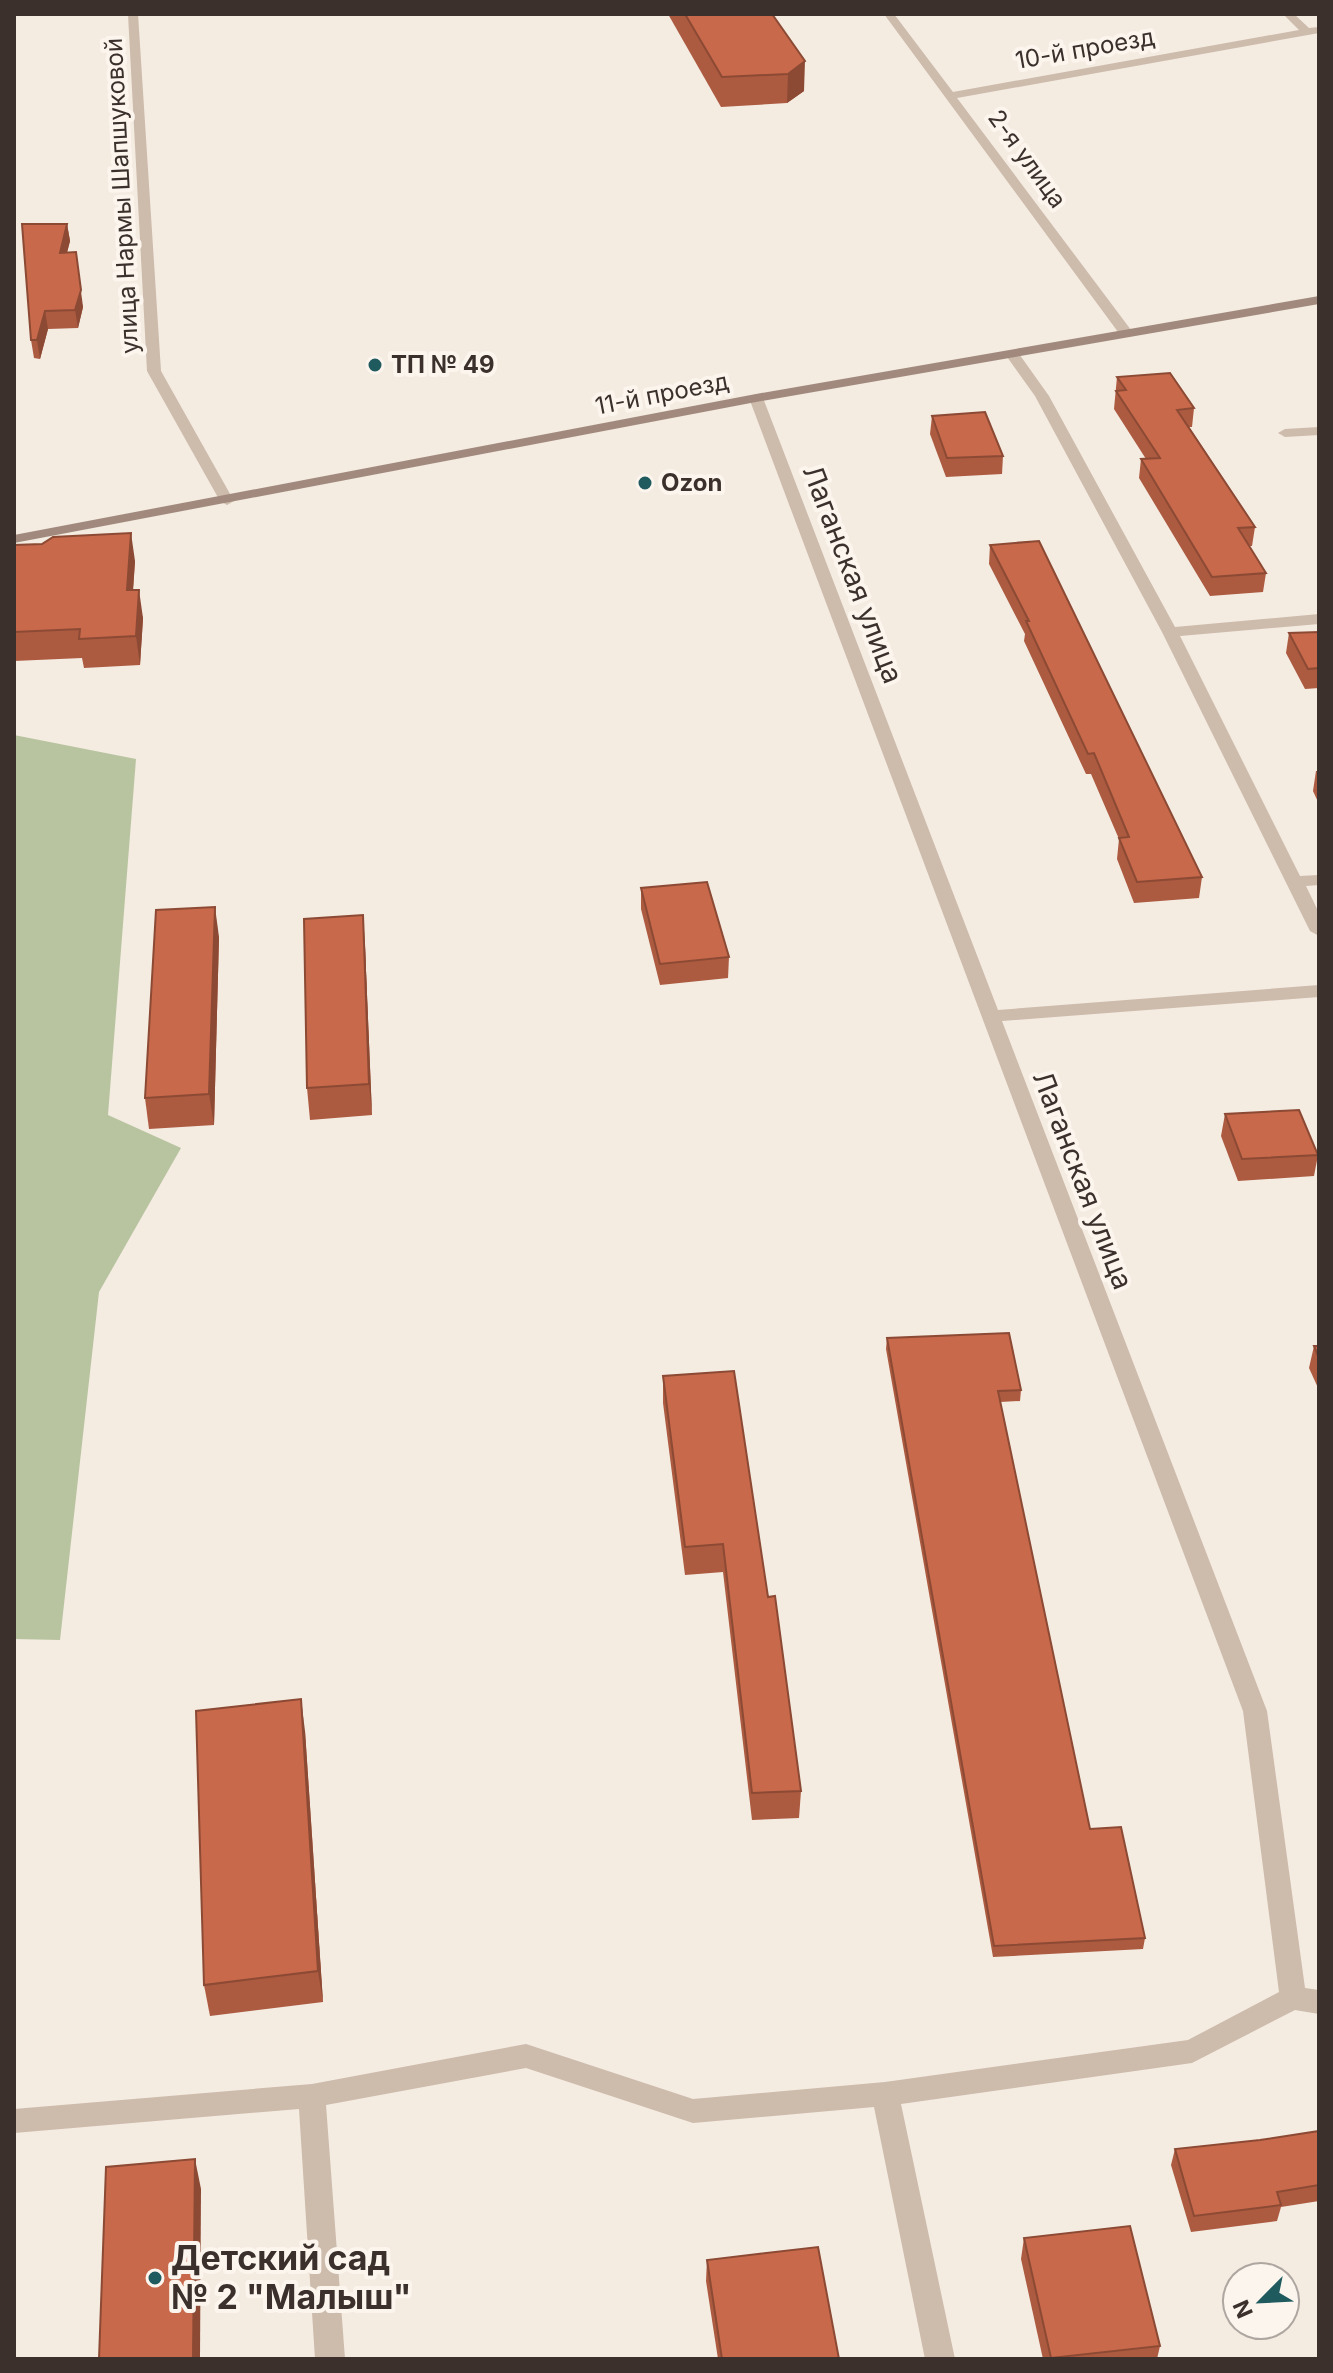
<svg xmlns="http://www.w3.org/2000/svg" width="1333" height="2373" font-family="Inter,sans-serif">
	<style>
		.green { fill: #b8c4a0 }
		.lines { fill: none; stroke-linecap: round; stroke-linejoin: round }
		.street { fill: #cdbbac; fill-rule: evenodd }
		.secondary { fill: #a18a7d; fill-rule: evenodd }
		.wall { fill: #ac5a40 }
		.shaded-wall { fill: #8c4a34 }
		.building { fill: #c8694b; stroke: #8c4a34; stroke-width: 2 }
		.poi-dot { fill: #1f5a5e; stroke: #fbf5ee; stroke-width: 3 }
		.labels { text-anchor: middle; stroke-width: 8; stroke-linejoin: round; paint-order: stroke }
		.far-street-label { font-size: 24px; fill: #3b302b; stroke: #fbf5ee }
		.far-poi-label { font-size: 24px; font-weight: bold; fill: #3b302b; stroke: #fbf5ee; text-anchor: start }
		.street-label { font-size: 28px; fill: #3b302b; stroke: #fbf5ee }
		.near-poi-label { font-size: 34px; font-weight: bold; fill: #3b302b; stroke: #fbf5ee; text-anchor: start }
	</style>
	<rect width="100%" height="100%" fill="#f4ebe1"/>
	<polygon class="green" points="14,735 136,759 108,1115 181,1148 99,1292 60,1640 14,1639"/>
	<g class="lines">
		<g class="street">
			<polygon points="128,14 138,14 161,371 234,501 227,505 220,501 147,371"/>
			<polygon points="884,14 894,14 953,92 1299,30 1283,14 1294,14 1309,28 1319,27 1319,33 957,98 1131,330 1133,333 1126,337 1121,336"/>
			<polygon points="1012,350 1017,351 1049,396 1175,627 1319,614 1319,624 1180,636 1300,876 1319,875 1319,885 1306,886 1319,913 1319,936 1310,931 1162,632 1035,396 1005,354"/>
			<polygon points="756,394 763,398 998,1010 1319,985 1319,997 1002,1021 1267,1711 1305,1988 1319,1990 1319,2014 1295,2010 1192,2063 901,2104 955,2359 925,2359 874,2107 693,2123 526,2068 326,2105 345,2359 315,2359 299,2109 14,2133 14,2109 312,2084 526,2044 693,2099 885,2082 1188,2040 1279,1992 1243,1711 749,398"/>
			<polygon points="1319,427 1319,435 1285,437 1278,433 1285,429"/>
		</g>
		<polygon class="secondary" points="1319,296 1319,304 756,402 14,543 14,535 756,394"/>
	</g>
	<g class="wall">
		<polygon points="668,14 772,14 804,91 787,103 721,107"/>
		<polygon points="1035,14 1073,14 1036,16"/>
		<polygon points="67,224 70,241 67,253 83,307 78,328 48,329 40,359 34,358 31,340"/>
		<polygon points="1117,377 1194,408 1192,427 1189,427 1255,527 1252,546 1249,546 1266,573 1263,592 1210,596 1139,478 1141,459 1146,459 1114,409"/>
		<polygon points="932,416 1003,456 1002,474 946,477 930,434"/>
		<polygon points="14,545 135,561 133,590 143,618 140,665 84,668 82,658 14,661"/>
		<polygon points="990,545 1202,877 1199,898 1134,903 1117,859 1119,839 1091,774 1086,774 1024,641 1025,634 989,564"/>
		<polygon points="1319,632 1319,688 1305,689 1286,653 1289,633"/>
		<polygon points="1316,771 1319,771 1319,804 1313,791"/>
		<polygon points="641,888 729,957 728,978 660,985 641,909"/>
		<polygon points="219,937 214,1125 149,1129 145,1098"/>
		<polygon points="365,946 372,1115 310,1120 307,1088"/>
		<polygon points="1225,1114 1318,1155 1314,1176 1238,1181 1221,1136"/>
		<polygon points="887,1338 1021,1390 1020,1401 1000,1402 1090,1829 1145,1938 1143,1949 993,1957 886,1349"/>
		<polygon points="1314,1346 1319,1346 1319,1390 1309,1368"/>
		<polygon points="663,1376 768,1597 801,1791 799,1818 752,1820 723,1572 685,1575 663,1403"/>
		<polygon points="305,1731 323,2002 210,2016 204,1985"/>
		<polygon points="1319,2131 1319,2201 1281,2207 1277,2221 1191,2232 1171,2165 1175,2149 1260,2140"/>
		<polygon points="1024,2238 1160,2346 1157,2359 1043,2359 1021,2259"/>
		<polygon points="707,2260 839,2359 718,2359 706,2281"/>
	</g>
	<g class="shaded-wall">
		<polygon points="805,61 804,91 787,103 788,74"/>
		<polygon points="67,224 70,241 62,271 60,253"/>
		<polygon points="76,252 83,307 78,328 75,310"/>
		<polygon points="45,311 48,329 40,359 37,340"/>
		<polygon points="131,533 135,561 131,619 127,590"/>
		<polygon points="139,590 143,618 140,665 136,636"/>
		<polygon points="215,907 219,937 214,1125 209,1094"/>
		<polygon points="363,915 365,946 372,1115 369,1084"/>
		<polygon points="301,1699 305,1731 323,2002 318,1971"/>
		<polygon points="195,2159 201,2189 200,2359 193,2359"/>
	</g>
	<g class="building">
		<polygon points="685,14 772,14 805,61 788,74 722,77"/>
		<polygon points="22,224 67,224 60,253 76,252 81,290 75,310 45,311 37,340 31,340"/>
		<polygon points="1170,373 1194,408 1177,410 1255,527 1238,528 1266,573 1212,577 1141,459 1160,458 1116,391 1126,390 1117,377"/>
		<polygon points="985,412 1003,456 947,458 932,416"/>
		<polygon points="131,533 127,590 139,590 136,636 79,639 80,629 14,632 14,545 42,544 53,537"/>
		<polygon points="1039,541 1202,877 1137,882 1119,838 1129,837 1094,753 1088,754 1026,621 1029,621 990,545"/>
		<polygon points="1319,632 1319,668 1308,669 1289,633"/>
		<polygon points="707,882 729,957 660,964 641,888"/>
		<polygon points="215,907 209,1094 145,1098 156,910"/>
		<polygon points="363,915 369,1084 307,1088 304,919"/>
		<polygon points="1299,1110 1318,1155 1242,1159 1225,1114"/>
		<polygon points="1009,1333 1021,1390 998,1391 1090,1829 1121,1827 1145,1938 994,1946 887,1338"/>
		<polygon points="1314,1346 1319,1346 1319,1358"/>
		<polygon points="734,1371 768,1597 775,1596 801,1791 752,1793 723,1544 685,1547 663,1376"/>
		<polygon points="301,1699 318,1971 204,1985 196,1711"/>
		<polygon points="1319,2131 1319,2185 1277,2192 1281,2205 1194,2216 1175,2149 1260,2140"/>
		<polygon points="195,2159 193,2359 99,2359 106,2167"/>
		<polygon points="1130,2226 1160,2346 1051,2358 1024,2238"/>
		<polygon points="818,2247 839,2359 722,2359 707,2260"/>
	</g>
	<g class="poi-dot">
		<circle cx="375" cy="365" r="8"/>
		<circle cx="645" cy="483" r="8"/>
		<circle cx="155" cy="2278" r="8"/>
	</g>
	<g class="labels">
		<g class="far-street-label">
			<text transform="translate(1085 49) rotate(-10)" y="8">10-й проезд</text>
			<text transform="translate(1027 159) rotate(54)" y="8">2-я улица</text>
			<text transform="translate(122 196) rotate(-93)" y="8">улица Нармы Шапшуковой</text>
			<text transform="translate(662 394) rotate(-11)" y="8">11-й проезд</text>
		</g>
		<g class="far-poi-label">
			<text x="391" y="373">ТП № 49</text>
			<text x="661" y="491">Ozon</text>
		</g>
		<g class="street-label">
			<text transform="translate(853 574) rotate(69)" y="10">Лаганская улица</text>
			<text transform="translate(1083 1180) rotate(69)" y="10">Лаганская улица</text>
		</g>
		<g class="near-poi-label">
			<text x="171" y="2270">Детский сад<tspan x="171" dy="39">№ 2 "Малыш"</tspan></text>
		</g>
	</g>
	<rect width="1333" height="2373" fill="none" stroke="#3b302b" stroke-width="32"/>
	<g transform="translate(1261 2301) rotate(246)"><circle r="38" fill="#fbf5ee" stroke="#aea6a0" stroke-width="2"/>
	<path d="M0-6L14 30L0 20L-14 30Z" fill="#1f5a5e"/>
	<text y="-12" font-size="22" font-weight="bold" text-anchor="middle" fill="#3b302b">N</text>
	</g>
</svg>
